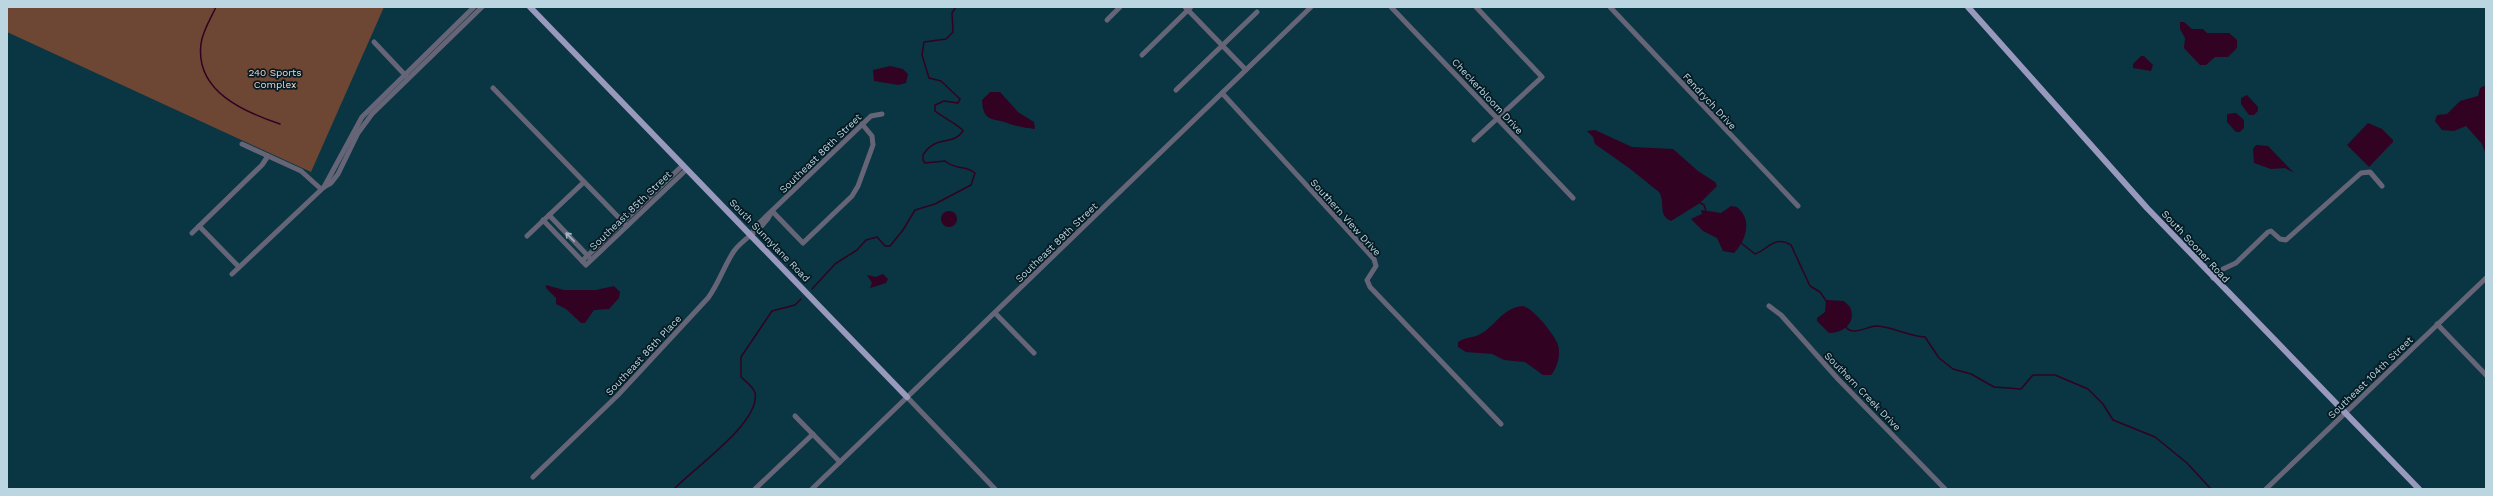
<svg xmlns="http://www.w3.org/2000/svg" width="2493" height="496" font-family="'Work Sans',sans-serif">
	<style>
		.green { fill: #6e4634 }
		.water { fill: #320222 }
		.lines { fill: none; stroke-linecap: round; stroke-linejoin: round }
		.stream { stroke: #320222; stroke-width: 1.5 }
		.minor { stroke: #656577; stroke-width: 5 }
		.major { stroke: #9999be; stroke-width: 6 }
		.oneway { stroke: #a2b4c1 }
		.labels { text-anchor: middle; stroke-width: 3.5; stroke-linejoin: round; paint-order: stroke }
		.park-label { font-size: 10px; fill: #f9d5c5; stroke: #051a22 }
		.street-label { font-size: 10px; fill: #bcd6e1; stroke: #051a22 }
	</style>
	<rect width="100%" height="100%" fill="#0a3543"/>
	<polygon class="green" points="7,7 384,7 311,172 7,32"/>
	<g class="water">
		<polygon points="2180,22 2184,22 2192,29 2203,29 2207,33 2229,33 2237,40 2237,48 2228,57 2215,57 2206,65 2200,65 2184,48 2185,38 2180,29"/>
		<polygon points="2141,56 2144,56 2153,65 2151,71 2133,68 2133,64"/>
		<polygon points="890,66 903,69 908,74 906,83 898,85 874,81 873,70"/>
		<polygon points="2486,85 2486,155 2482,144 2466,126 2454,131 2442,130 2435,121 2437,115 2447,114 2460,101 2478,96 2480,88"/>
		<path d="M 990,92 L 1000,92 L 1018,112 L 1034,122 L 1035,129 C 1026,128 1019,127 1010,124 C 994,117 983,124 982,100 Z"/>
		<polygon points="2247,95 2258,107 2258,111 2254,115 2249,115 2241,104 2241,98"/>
		<polygon points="2236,113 2244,120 2244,128 2240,132 2236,132 2227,122 2227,114"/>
		<polygon points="2368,123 2382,129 2393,140 2393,142 2369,167 2347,145"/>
		<path d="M 1595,130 L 1632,147 L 1673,149 L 1698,171 L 1715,182 L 1717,186 L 1700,203 L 1671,221 C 1657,215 1666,203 1659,192 L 1629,168 L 1595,144 L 1593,137 L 1587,131 Z"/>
		<polygon points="2256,145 2268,146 2294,173 2285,168 2271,169 2254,163 2253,149"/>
		<path d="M 1731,206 C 1734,207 1737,206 1739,209 C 1752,221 1746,241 1734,253 L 1723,251 L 1717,238 L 1703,231 L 1691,219 L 1702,214 L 1701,210 L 1721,213 Z"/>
		<circle cx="949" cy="219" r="8"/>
		<polygon points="883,274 888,279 886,283 870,288 872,283 867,275 876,277"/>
		<polygon points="546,285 564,290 596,290 614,286 620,292 619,298 609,309 594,310 585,323 581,323 566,309 556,304 556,298 546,288"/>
		<path d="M 1826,300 L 1844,301 L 1850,307 C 1857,323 1843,333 1829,333 L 1817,321 L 1817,318 L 1825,312 Z"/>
		<path d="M 1523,306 C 1533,308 1555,335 1558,345 C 1561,355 1557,368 1551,375 L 1543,375 L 1525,362 L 1504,360 L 1492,354 L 1466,352 L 1458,347 L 1458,342 C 1464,338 1469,338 1476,336 C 1494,330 1500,308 1523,306 Z"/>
	</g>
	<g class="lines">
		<g class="stream">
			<path d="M 216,7 C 211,18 202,32 201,44 C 195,91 244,112 280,124"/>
			<polyline points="1699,202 1704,205 1706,211"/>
			<path d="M 1741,243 L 1755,254 C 1769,249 1774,235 1791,245 L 1810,286 L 1820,292 L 1827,302"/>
			<path d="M 812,289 L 835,264 L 857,250 L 866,240 L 877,237 L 885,246 L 890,246 L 903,230 L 915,210 L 935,204 L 971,185 L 975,173 C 964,164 957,171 945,161 L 925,163 L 923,160 L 923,155 C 936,134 952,147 963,131 C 962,127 941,116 935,111 L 935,105 L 944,101 L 958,103 L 960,99 L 941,81 L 929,78 L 922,55 L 924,42 L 946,39 L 953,32 L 952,13 L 956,7"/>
			<path d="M 1846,327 C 1852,336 1867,327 1875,326 C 1891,326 1908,336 1925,337 L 1939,358 L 1953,369 L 1971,374 L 1994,387 L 2021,389 L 2032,376 L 2034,375 L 2055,375 L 2088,389 L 2103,404 L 2113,420 L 2155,437 L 2187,463 L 2211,489"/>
			<path d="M 674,489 C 694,468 761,422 755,393 C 754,387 745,381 741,377 L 741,357 L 772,311 L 795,305 L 801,299"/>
		</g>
		<g class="minor">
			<polyline points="1185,7 1246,70"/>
			<polyline points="1391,7 1573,198"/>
			<polyline points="1610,7 1798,206"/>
			<polyline points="1107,20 1120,7"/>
			<polyline points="374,42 406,76"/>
			<polyline points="1142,55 1191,7"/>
			<polyline points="493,88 627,226"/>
			<polyline points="1176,90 1257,12"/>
			<polyline points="1222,93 1374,259 1376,266 1367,280 1370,287 1501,424"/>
			<polyline points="1474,140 1542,77 1476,7"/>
			<polyline points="242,144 301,171 321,189"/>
			<polyline points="324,187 362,117 474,7"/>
			<polyline points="772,211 803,243 852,196 858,186 873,145 872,136 862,124"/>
			<polyline points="549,215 589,257"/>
			<polyline points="543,220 586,265 687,169"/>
			<polyline points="199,226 239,267"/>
			<polyline points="192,233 262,165 268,156"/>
			<polyline points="751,235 755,227 871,116 882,114"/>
			<polyline points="527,236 584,182"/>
			<polyline points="582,261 683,165"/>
			<polyline points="232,274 324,187 331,183 338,174 358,133 372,114 482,7"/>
			<polyline points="2213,278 2223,269 2236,263 2268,232 2271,231 2280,239 2286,240 2361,173 2370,172 2382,186"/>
			<polyline points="1769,306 1781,315 1838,379 1945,489"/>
			<polyline points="995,313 1034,353"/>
			<polyline points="2437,324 2486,375"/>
			<polyline points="907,397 995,489"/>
			<polyline points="795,416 840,462"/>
			<path d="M 533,477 L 618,395 L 708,298 C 719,283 724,266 734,251 C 746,235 764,230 772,211"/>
			<polyline points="755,489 813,434"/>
			<polyline points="812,489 1311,7"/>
			<polyline points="2266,489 2486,278"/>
		</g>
		<g class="major">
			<polyline points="530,7 907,397"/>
			<polyline points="1968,7 2147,208 2419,489"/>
		</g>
	</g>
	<defs><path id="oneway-shaft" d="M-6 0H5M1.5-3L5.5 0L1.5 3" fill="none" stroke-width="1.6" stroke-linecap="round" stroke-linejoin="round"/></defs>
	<use class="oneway" href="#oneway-shaft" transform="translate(570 237) rotate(-134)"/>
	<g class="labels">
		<g class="park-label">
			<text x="275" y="76">240 Sports<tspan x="275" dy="12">Complex</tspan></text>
		</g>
		<g class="street-label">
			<text transform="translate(1488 96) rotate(47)" y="4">Checkerbloom Drive</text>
			<text transform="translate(1710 101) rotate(47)" y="4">Fendrych Drive</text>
			<text transform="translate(820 153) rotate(-44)" y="4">Southeast 86th Street</text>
			<text transform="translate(630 210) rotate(-44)" y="4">Southeast 85th Street</text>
			<text transform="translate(1346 217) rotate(48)" y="4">Southern View Drive</text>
			<text transform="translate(770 240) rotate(46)" y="4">South Sunnylane Road</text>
			<text transform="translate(1056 242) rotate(-44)" y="4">Southeast 89th Street</text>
			<text transform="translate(2196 246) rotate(47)" y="4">South Sooner Road</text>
			<text transform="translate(643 355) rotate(-47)" y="4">Southeast 86th Place</text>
			<text transform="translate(2370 377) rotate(-44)" y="4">Southeast 104th Street</text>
			<text transform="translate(1863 391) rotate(46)" y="4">Southern Creek Drive</text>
		</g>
	</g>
	<rect width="2493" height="496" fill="none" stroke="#bcd6e1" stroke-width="16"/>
</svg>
